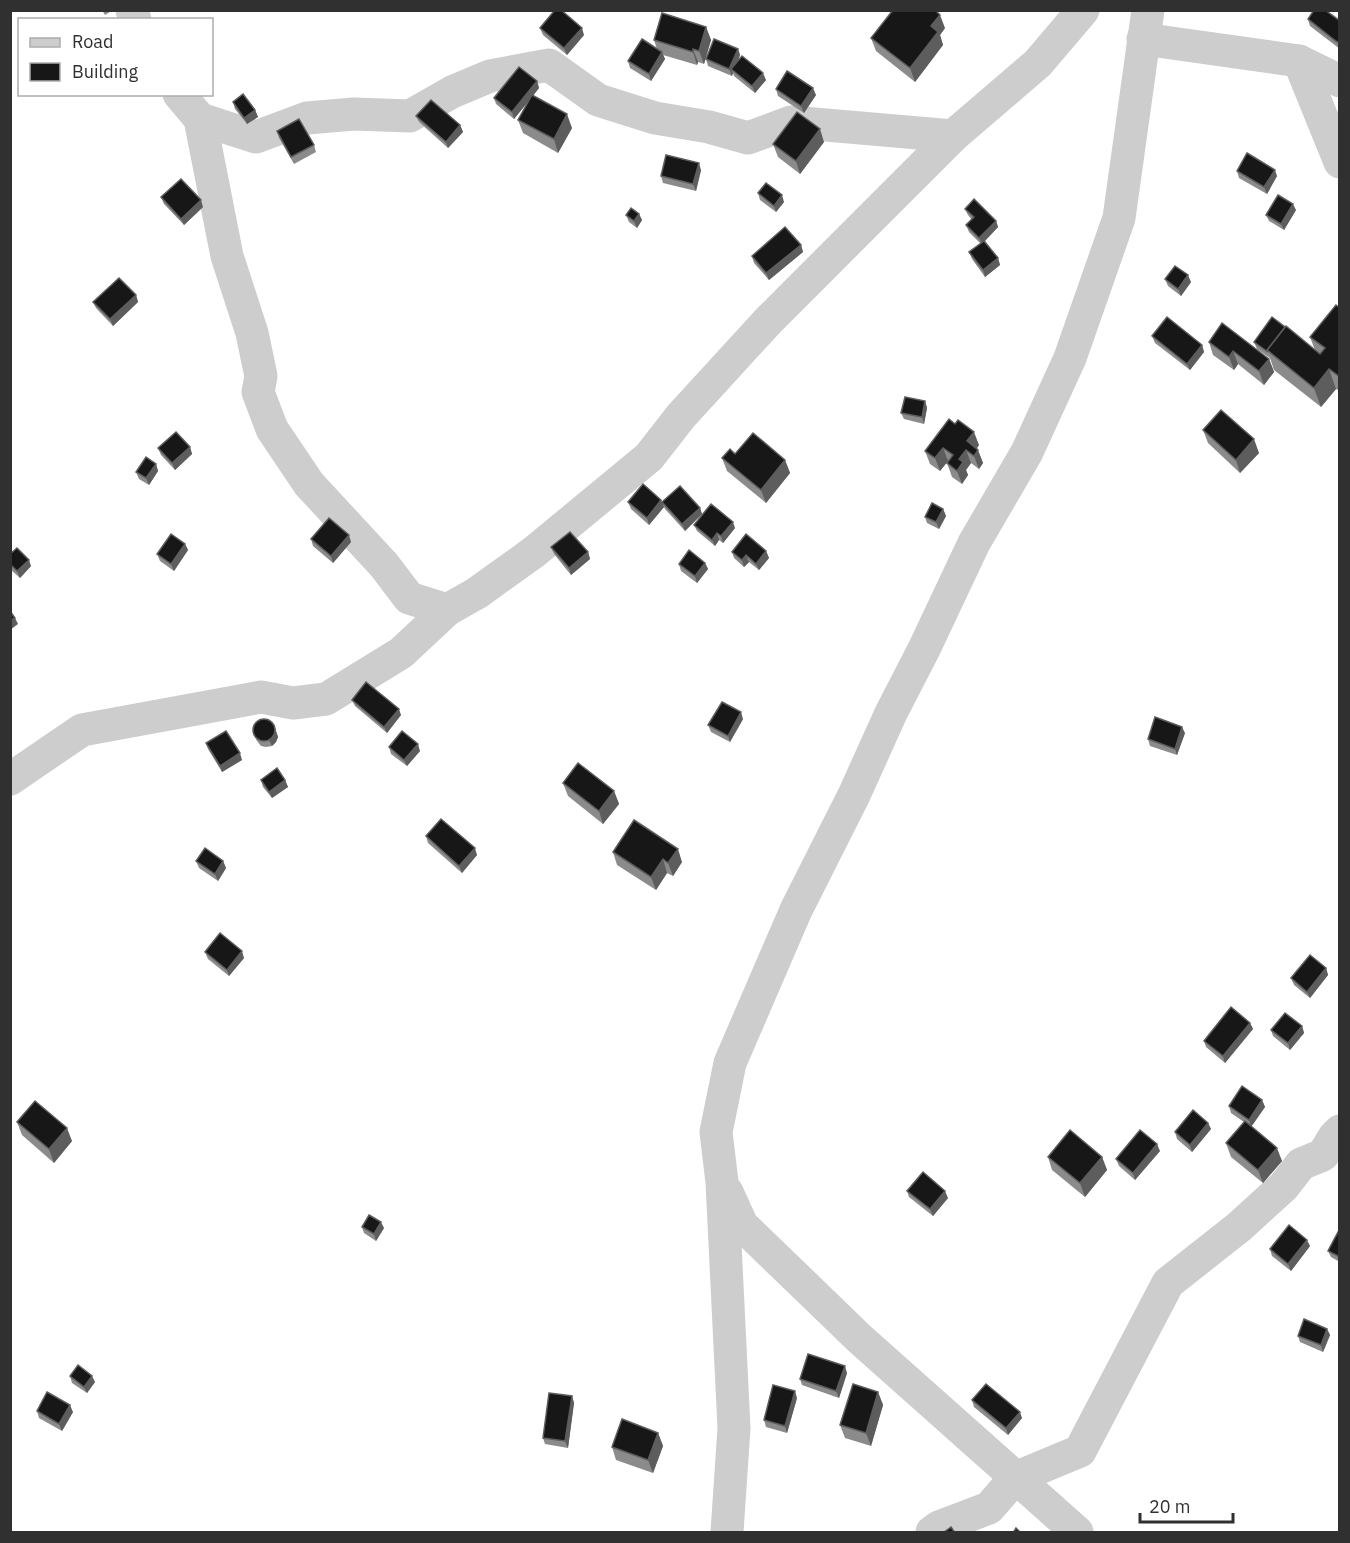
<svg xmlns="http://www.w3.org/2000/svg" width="1350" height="1543" font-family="'IBM Plex Sans',sans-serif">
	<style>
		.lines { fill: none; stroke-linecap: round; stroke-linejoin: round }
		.minor { stroke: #cdcdcd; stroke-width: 33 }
		.wall { fill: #8b8b8b }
		.shaded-wall { fill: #5d5d5d }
		.building { fill: #171717; stroke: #5d5d5d; stroke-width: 1.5 }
	</style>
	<rect width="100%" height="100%" fill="#fff"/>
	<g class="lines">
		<g class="minor">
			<polyline points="132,10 135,20"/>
			<polyline points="1143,39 1299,61 1340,81"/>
			<polyline points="1299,61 1340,162"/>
			<polyline points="179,94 200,119 227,256 252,333 261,376 258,392 272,429 309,484 384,565 409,598 447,610"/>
			<polyline points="200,119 256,137 307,118 354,114 410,116 452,92 490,76 549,65 598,100 655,118 709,127 748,138 791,122 953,136"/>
			<polyline points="10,779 82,730 261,697 293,703 326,699 401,653 447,610 477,593 534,552 649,457 681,416 769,320 953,136 1038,63 1083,10"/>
			<polyline points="727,1192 742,1225 860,1339 1077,1532"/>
			<polyline points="727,1532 734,1428 722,1182 716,1132 730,1063 796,910 854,795 891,713 924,649 974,543 1027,452 1070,358 1119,218 1148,10"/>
			<polyline points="932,1532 939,1527 989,1508 1015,1478 1080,1451 1168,1283 1239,1227 1284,1186 1301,1164 1323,1155 1334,1137 1340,1131"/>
		</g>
	</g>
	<g class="wall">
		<polygon points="102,10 113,10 105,15"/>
		<polygon points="1308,19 1340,21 1340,49 1310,26"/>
		<polygon points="706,27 711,40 704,64 698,62 697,65 663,55 665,59 651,81 630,68 628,61 657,49 654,40"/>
		<polygon points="540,28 584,35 567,55 543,35"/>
		<polygon points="945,28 940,35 943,45 915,82 876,51 871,38"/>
		<polygon points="738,49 740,55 738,61 766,80 755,93 734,76 733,73 732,76 708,66 706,59"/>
		<polygon points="537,81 539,88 533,96 572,128 558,153 523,133 518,120 527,103 514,119 496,104 494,98"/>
		<polygon points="776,89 816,95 804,113 778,96"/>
		<polygon points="233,102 255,110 258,117 247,124 235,109"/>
		<polygon points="416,116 460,125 463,132 448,148 419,122"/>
		<polygon points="277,131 314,145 316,152 294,164 279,138"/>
		<polygon points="824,142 800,174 778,157 773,144"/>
		<polygon points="701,170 696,191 663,183 661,176"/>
		<polygon points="1237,171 1277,176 1267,194 1239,178"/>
		<polygon points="758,193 784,202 776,212 760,200"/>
		<polygon points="161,197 203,207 184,225 164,204"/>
		<polygon points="965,209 996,221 998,227 985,241 998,258 1000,265 985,277 972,259 969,252 981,244 969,232 966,225 972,220 968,215"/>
		<polygon points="1296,210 1284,230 1269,221 1266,215"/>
		<polygon points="639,214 642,220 637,228 629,222 626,215"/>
		<polygon points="801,245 803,252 769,280 754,263 752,256"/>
		<polygon points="1165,279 1191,282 1181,296 1168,286"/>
		<polygon points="136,295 138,302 113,326 96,308 93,302"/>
		<polygon points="1340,308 1340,391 1336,389 1321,407 1274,370 1270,358 1257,349 1254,342 1315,350 1310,337"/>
		<polygon points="1152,336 1202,345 1204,352 1190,370 1155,343"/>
		<polygon points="1209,342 1269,359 1274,372 1264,385 1238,364 1234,370 1213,355"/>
		<polygon points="925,401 927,408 924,424 904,419 901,413"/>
		<polygon points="955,424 979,445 977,448 983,463 979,469 971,463 966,470 968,475 962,484 952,477 947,463 948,461 940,471 930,464 925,451"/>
		<polygon points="1203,430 1259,453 1240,473 1208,443"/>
		<polygon points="190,447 192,454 175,470 161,455 158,448"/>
		<polygon points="735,454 785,460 790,473 766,503 727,471 722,458"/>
		<polygon points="156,464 158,471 149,485 139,479 136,472"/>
		<polygon points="628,502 662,502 700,508 702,514 685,531 665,509 664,507 649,525 631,509"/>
		<polygon points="943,509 946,516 939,529 927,523 925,517"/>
		<polygon points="694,525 735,528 723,543 719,540 715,546 697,531"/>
		<polygon points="311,539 351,542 333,563 313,546"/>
		<polygon points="185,544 188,550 174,571 160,561 157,554"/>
		<polygon points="551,547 588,552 590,559 571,575 554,554"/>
		<polygon points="766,551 769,558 759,570 749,562 744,567 734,558 732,552"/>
		<polygon points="10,554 31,566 20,578 10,569"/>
		<polygon points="705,563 708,569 697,583 681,571 679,564"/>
		<polygon points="352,700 401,715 387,733 355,706"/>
		<polygon points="743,719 730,742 711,732 708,725"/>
		<polygon points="274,725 278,737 276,742 272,746 266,747 261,746 257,741 254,735"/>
		<polygon points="1185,733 1177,755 1150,746 1148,739"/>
		<polygon points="206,743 242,760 222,772 208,749"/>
		<polygon points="389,747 420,751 407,766 391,754"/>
		<polygon points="261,780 285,780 288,787 272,798 263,787"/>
		<polygon points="563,783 614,791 619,804 603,824 568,796"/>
		<polygon points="426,836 477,855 462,873 428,843"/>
		<polygon points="613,852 682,862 673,876 667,873 656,890 617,865"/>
		<polygon points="196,861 223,861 226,868 218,881 199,868"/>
		<polygon points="205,952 244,958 229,976 208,959"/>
		<polygon points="1326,968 1328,975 1310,998 1294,985 1291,978"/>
		<polygon points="1250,1023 1253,1029 1225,1063 1206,1047 1204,1041"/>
		<polygon points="1302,1026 1304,1033 1290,1050 1273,1036 1271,1030"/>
		<polygon points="1262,1100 1265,1107 1251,1127 1282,1161 1263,1183 1231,1157 1226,1143 1244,1122 1231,1113 1229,1106"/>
		<polygon points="17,1122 72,1141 54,1163 22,1135"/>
		<polygon points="1208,1123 1211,1129 1192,1152 1177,1139 1175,1132"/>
		<polygon points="1160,1151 1135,1180 1119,1166 1116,1159"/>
		<polygon points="1048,1157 1102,1157 1107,1170 1085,1197 1052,1170"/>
		<polygon points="907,1191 948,1198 933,1216 909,1197"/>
		<polygon points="362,1227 384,1228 376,1241 364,1233"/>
		<polygon points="1340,1232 1340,1262 1331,1257 1328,1251"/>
		<polygon points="1310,1246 1291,1271 1272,1256 1270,1249"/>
		<polygon points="1327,1329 1330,1335 1323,1352 1300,1342 1298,1336"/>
		<polygon points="847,1373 839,1398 802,1385 800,1379"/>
		<polygon points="70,1376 95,1382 87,1393 72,1383"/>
		<polygon points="878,1392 883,1405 871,1446 845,1438 840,1425"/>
		<polygon points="572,1396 574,1403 568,1448 545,1444 543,1438"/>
		<polygon points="797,1398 787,1433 766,1427 764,1420"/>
		<polygon points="972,1400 1022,1418 1008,1435 974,1407"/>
		<polygon points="37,1411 73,1412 62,1431 39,1418"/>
		<polygon points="658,1433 663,1446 653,1473 616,1460 612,1447"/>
	</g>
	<g class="shaded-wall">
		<polygon points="940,15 945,28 940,35 943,45 915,82 910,68 931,26"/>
		<polygon points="706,27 711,40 704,64 699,51"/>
		<polygon points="582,28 584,35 567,55 564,48"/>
		<polygon points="693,49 698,62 697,65 693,52"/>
		<polygon points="738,49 740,55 734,71 731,69 733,73 732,76 729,69"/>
		<polygon points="662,52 665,59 651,81 649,74"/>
		<polygon points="763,73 766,80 755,93 752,86"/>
		<polygon points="537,81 539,88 514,119 512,112"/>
		<polygon points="813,88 816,95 804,113 801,106"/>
		<polygon points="255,110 258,117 247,124 244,118"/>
		<polygon points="567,114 572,128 558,153 554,139"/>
		<polygon points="460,125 463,132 448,148 446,142"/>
		<polygon points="820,129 824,142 800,174 796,161"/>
		<polygon points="699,163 701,170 696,191 693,184"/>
		<polygon points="1275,170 1277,176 1267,194 1264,187"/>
		<polygon points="782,195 784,202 776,212 774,206"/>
		<polygon points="201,200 203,207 184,225 181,219"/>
		<polygon points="1293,204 1296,210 1284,230 1281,224"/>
		<polygon points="639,214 642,220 637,228 634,221"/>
		<polygon points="996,221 998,227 982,244 979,238"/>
		<polygon points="801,245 803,252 769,280 766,273"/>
		<polygon points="998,258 1000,265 985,277 983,270"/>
		<polygon points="1188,275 1191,282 1181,296 1178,289"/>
		<polygon points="136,295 138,302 113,326 110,319"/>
		<polygon points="1202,345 1204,352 1190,370 1187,364"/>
		<polygon points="1233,351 1238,364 1234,370 1229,357"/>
		<polygon points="1269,359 1274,372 1264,385 1259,371"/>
		<polygon points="1329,369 1336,389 1321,407 1314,388"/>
		<polygon points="925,401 927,408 924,424 922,417"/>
		<polygon points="974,432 979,445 972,455 967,441"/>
		<polygon points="1254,439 1259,453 1240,473 1236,460"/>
		<polygon points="190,447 192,454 175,470 172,463"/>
		<polygon points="943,448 948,461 940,471 935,458"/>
		<polygon points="966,450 971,463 966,470 968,475 962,484 957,471 959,459"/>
		<polygon points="978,450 983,463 979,469 974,456"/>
		<polygon points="785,460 790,473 766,503 761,490"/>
		<polygon points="156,464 158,471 149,485 146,478"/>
		<polygon points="661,500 664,507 649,525 647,518"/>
		<polygon points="700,508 702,514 685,531 682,524"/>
		<polygon points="943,509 946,516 939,529 936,522"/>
		<polygon points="733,522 735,528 723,543 721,536"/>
		<polygon points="717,533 719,540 715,546 712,540"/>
		<polygon points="349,535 351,542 333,563 331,556"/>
		<polygon points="185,544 188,550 174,571 171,564"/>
		<polygon points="766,551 769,558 759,570 756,564"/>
		<polygon points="588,552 590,559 571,575 569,568"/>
		<polygon points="746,555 749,562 744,567 742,560"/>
		<polygon points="29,560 31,566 20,578 17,571"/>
		<polygon points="705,563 708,569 697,583 695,576"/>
		<polygon points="15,618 18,624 10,630 10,621"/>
		<polygon points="399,709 401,715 387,733 384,727"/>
		<polygon points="741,712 743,719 730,742 728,736"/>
		<polygon points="274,725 278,737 276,742 272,746 269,740"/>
		<polygon points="1182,727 1185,733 1177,755 1175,749"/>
		<polygon points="418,744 420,751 407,766 404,760"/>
		<polygon points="240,753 242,760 222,772 220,766"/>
		<polygon points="285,780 288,787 272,798 269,792"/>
		<polygon points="614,791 619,804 603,824 599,811"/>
		<polygon points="475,848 477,855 462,873 459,866"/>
		<polygon points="678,849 682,862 673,876 668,863"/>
		<polygon points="663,859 667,873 656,890 651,877"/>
		<polygon points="223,861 226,868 218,881 215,874"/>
		<polygon points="242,951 244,958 229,976 227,970"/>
		<polygon points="1326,968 1328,975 1310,998 1307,992"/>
		<polygon points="1250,1023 1253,1029 1225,1063 1223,1056"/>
		<polygon points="1302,1026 1304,1033 1290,1050 1288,1043"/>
		<polygon points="1262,1100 1265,1107 1251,1127 1249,1120"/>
		<polygon points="1208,1123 1211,1129 1192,1152 1190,1145"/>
		<polygon points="67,1128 72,1141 54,1163 49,1149"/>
		<polygon points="1157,1144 1160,1151 1135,1180 1133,1173"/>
		<polygon points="1277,1148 1282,1161 1263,1183 1258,1170"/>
		<polygon points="1102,1157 1107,1170 1085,1197 1080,1183"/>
		<polygon points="945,1191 948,1198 933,1216 930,1209"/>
		<polygon points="381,1222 384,1228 376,1241 374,1234"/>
		<polygon points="1307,1240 1310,1246 1291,1271 1288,1264"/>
		<polygon points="1327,1329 1330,1335 1323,1352 1321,1345"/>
		<polygon points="845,1366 847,1373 839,1398 836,1391"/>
		<polygon points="92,1376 95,1382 87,1393 84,1387"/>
		<polygon points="795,1391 797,1398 787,1433 785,1426"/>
		<polygon points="878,1392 883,1405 871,1446 866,1433"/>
		<polygon points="572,1396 574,1403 568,1448 565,1441"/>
		<polygon points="70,1405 73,1412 62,1431 59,1424"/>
		<polygon points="1020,1412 1022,1418 1008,1435 1006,1428"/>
		<polygon points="658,1433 663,1446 653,1473 648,1460"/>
	</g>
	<g class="building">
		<polygon points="555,10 561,10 582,28 564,48 540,28"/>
		<polygon points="893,10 935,10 940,15 931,26 938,32 910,68 871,38"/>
		<polygon points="1314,10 1325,10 1340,21 1340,40 1337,42 1308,19"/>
		<polygon points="662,13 706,27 699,51 693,49 693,52 654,40"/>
		<polygon points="642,39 662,52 649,74 628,61"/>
		<polygon points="714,39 738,49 729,69 706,59"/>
		<polygon points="742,56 763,73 752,86 731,69"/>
		<polygon points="519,67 537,81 512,112 494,98"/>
		<polygon points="787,71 813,88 801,106 776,89"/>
		<polygon points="243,94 255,110 244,118 233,102"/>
		<polygon points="532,95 567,114 554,139 518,120"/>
		<polygon points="431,100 460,125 446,142 416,116"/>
		<polygon points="797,112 820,129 796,161 773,144"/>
		<polygon points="299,119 314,145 291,157 277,131"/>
		<polygon points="1247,153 1275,170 1264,187 1237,171"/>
		<polygon points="666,155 699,163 693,184 661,176"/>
		<polygon points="181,179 201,200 181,219 161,197"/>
		<polygon points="766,183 782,195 774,206 758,193"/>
		<polygon points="1278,195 1293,204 1281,224 1266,215"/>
		<polygon points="974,199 996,221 979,238 966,225 974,217 965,209"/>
		<polygon points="631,208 639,214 634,221 626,215"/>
		<polygon points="785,227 801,245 766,273 752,256"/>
		<polygon points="984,241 998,258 983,270 969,252"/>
		<polygon points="1175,266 1188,275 1178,289 1165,279"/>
		<polygon points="119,278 136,295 110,319 93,302"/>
		<polygon points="1336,305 1340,308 1340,377 1329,369 1314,388 1267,350 1286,326 1320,354 1325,348 1310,337"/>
		<polygon points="1167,317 1202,345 1187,364 1152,336"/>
		<polygon points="1272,317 1285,327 1267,350 1268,352 1254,342"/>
		<polygon points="1222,323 1269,359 1259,371 1233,351 1229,357 1209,342"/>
		<polygon points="905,397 925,401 922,417 901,413"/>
		<polygon points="1221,410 1254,439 1236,460 1203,430"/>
		<polygon points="949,419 955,424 958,420 974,432 967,441 978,450 974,456 966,450 959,459 963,462 957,471 947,463 953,455 943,448 935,458 925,451"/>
		<polygon points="176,432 190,447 172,463 158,448"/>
		<polygon points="753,433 785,460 761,490 722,458 730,449 735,454"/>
		<polygon points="146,457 156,464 146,478 136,472"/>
		<polygon points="643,484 661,500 647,518 628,502"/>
		<polygon points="680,486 700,508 682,524 662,502"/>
		<polygon points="932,503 943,509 936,522 925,517"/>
		<polygon points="711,504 733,522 721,536 717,533 712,540 694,525"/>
		<polygon points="329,518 349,535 331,556 311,539"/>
		<polygon points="570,532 588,552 569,568 551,547"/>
		<polygon points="171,534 185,544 171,564 157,554"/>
		<polygon points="746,534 766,551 756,564 746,555 742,560 732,552"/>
		<polygon points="17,548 29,560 17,571 10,564 10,554"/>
		<polygon points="689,550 705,563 695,576 679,564"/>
		<polygon points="10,611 15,618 10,621"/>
		<polygon points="366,682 399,709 384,727 352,700"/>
		<polygon points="722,702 741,712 728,736 708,725"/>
		<polygon points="1155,717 1182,727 1175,749 1148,739"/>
		<circle cx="264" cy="730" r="11"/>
		<polygon points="226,731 240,753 220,766 206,743"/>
		<polygon points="402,731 418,744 404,760 389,747"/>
		<polygon points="578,763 614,791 599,811 563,783"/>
		<polygon points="277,768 285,780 269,792 261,780"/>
		<polygon points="441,819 475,848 459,866 426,836"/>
		<polygon points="634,820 678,849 668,863 663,859 651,877 613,852"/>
		<polygon points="205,848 223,861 215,874 196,861"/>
		<polygon points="220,933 242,951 227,970 205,952"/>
		<polygon points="1310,955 1326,968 1307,992 1291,978"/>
		<polygon points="1231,1007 1250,1023 1223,1056 1204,1041"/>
		<polygon points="1285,1013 1302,1026 1288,1043 1271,1030"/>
		<polygon points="1242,1086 1262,1100 1249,1120 1229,1106"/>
		<polygon points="35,1101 67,1128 49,1149 17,1122"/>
		<polygon points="1193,1110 1208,1123 1190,1145 1175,1132"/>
		<polygon points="1245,1121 1277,1148 1258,1170 1226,1143"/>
		<polygon points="1070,1130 1102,1157 1080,1183 1048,1157"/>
		<polygon points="1140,1130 1157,1144 1133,1173 1116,1159"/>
		<polygon points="923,1172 945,1191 930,1209 907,1191"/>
		<polygon points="369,1215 381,1222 374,1234 362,1227"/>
		<polygon points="1289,1225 1307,1240 1288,1264 1270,1249"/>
		<polygon points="1338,1232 1340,1232 1340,1257 1328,1251"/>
		<polygon points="1304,1319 1327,1329 1321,1345 1298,1336"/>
		<polygon points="808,1354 845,1366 836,1391 800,1379"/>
		<polygon points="78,1365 92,1376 84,1387 70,1376"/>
		<polygon points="853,1384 878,1392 866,1433 840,1425"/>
		<polygon points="986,1384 1020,1412 1006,1428 972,1400"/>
		<polygon points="773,1385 795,1391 785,1426 764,1420"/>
		<polygon points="47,1392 70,1405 59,1424 37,1411"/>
		<polygon points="549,1393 572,1396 565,1441 543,1438"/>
		<polygon points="622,1419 658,1433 648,1460 612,1447"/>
		<polygon points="951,1527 955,1533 943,1533"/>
		<polygon points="1016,1528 1021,1533 1013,1533"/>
	</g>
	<rect width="1350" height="1543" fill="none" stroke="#303030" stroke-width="24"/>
	<rect x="18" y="18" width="195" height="78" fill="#ffffff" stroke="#acacac" stroke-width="1.5"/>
	<rect x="30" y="38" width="30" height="9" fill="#cdcdcd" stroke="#acacac" stroke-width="1.5"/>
	<text x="72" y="48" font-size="18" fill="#303030">Road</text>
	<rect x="30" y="63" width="30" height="18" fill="#171717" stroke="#acacac" stroke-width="1.5"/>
	<text x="72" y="78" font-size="18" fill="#303030">Building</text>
	<path d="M1140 1513v9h93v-9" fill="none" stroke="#303030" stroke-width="3"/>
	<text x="1149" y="1513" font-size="18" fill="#303030" stroke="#ffffff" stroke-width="4.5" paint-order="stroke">20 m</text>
</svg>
